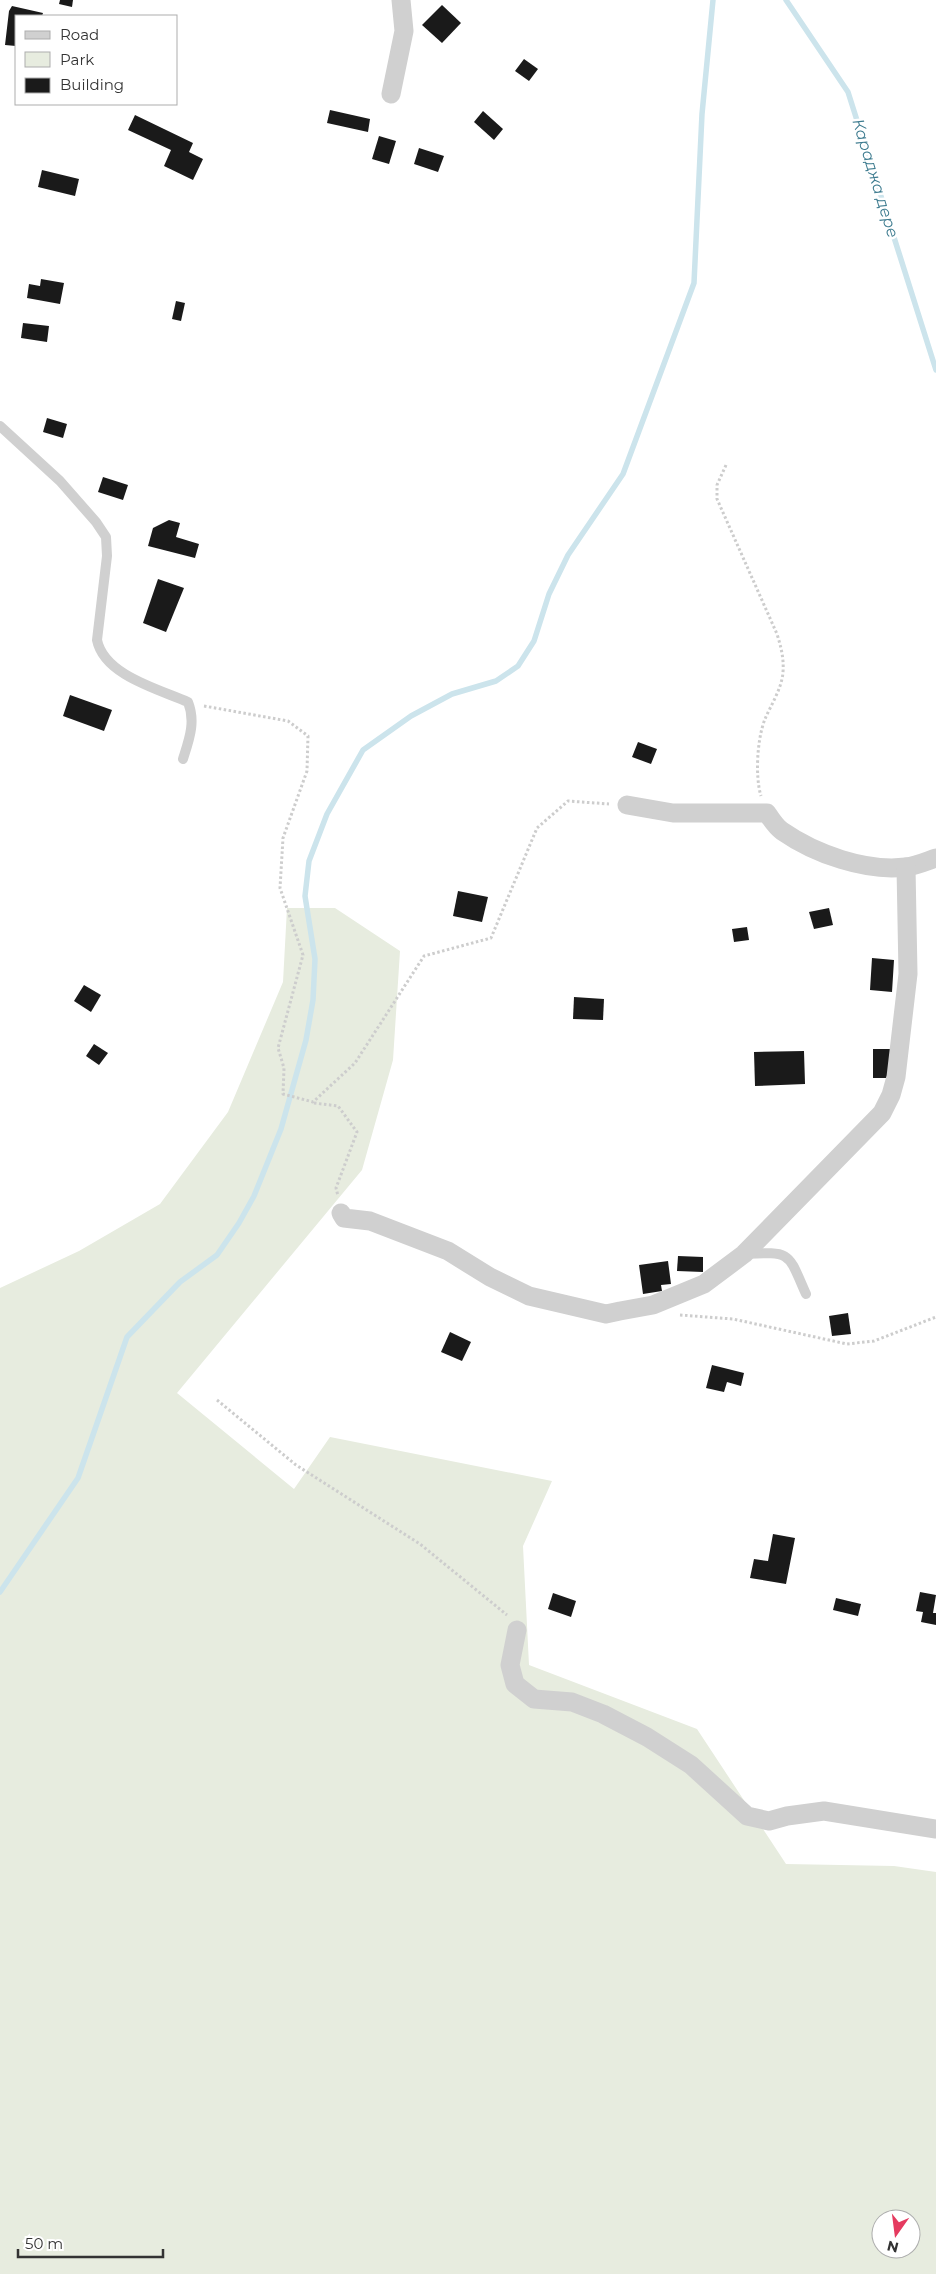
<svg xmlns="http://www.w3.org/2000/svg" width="936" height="2274" font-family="Montserrat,sans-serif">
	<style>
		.green { fill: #e7ecdf; fill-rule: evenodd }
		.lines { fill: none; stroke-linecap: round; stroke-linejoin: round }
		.stream { stroke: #cce4ec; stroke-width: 5.5 }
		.building { fill: #1a1a1a }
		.path { stroke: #cdcdcd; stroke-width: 3; stroke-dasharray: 2.5 2.5; stroke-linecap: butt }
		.lane { stroke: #d0d0d0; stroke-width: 10 }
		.street { stroke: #d0d0d0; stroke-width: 19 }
		.labels { text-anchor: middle; stroke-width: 5; stroke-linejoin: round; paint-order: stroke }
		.water-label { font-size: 16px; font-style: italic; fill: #3d7b8f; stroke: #fff }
	</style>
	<rect width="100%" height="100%" fill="#fff"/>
	<path class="green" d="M 287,908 L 335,908 L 400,951 L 393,1060 L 362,1170 L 177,1393 L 294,1489 L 330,1437 L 552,1481 L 523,1546 L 529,1665 L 697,1729 L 786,1864 L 894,1866 L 936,1872 L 936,2274 L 0,2274 L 0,1288 L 79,1251 L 160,1204 L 228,1112 L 283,982 ZM 881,2219 L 911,2219 L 911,2249 L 881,2249 Z"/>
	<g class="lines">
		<g class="stream">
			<polyline points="786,0 848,92 936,370"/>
			<polyline points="0,1592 78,1478 127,1337 180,1282 217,1255 239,1223 254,1196 281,1129 306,1040 313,1000 315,959 305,896 309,861 327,814 363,750 411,716 452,694 496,681 518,666 534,641 549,594 568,555 623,474 694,283 702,114 713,0"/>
		</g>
	</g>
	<g class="building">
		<polygon points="60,0 73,0 72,7 59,4"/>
		<polygon points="442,5 461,23 442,43 422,25"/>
		<polygon points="12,6 43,13 42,16 16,16 16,46 5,45 9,11"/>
		<polygon points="524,59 538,69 529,81 515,71"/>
		<polygon points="330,110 370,119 368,132 327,123"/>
		<polygon points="483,111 503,129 494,140 474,122"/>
		<polygon points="135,115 193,143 189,152 203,159 193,180 164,166 171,150 128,130"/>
		<polygon points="379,136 396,141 389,164 372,159"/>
		<polygon points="419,148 444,156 438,172 414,164"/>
		<polygon points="42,170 79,179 75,196 38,187"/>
		<polygon points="41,279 64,283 60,304 27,298 29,284 40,286"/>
		<polygon points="176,301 185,303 181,321 172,319"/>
		<polygon points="23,323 49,326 47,342 21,338"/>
		<polygon points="47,418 67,424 63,438 43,432"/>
		<polygon points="103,477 128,485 123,500 98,492"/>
		<polygon points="169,520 180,523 176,537 199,544 195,558 148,546 153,528"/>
		<polygon points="158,579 184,588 166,632 143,623"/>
		<polygon points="70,695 112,710 104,731 63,716"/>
		<polygon points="638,742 657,749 651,764 632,757"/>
		<polygon points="458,891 488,897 482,922 453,916"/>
		<polygon points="829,908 833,925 814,929 809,912"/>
		<polygon points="747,927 749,940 734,942 732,929"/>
		<polygon points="872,958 894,960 892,992 870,990"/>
		<polygon points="84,985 101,995 91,1012 74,1001"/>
		<polygon points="574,997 604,999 603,1020 573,1019"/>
		<polygon points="94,1044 108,1053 99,1065 86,1056"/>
		<rect x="873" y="1049" width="21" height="29"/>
		<polygon points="804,1051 805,1084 755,1086 754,1052"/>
		<polygon points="678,1256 703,1257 703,1272 677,1271"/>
		<polygon points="668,1261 671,1284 661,1285 662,1291 643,1294 639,1265"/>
		<polygon points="848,1313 851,1334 832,1336 829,1316"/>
		<polygon points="450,1332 471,1342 462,1361 441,1352"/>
		<polygon points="712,1365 744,1373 741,1386 727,1382 724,1392 706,1388"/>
		<polygon points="773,1534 795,1538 786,1584 750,1578 754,1559 768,1561"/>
		<polygon points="920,1592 936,1595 933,1613 936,1613 936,1625 921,1622 923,1612 916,1611"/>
		<polygon points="553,1593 576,1601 571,1617 548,1609"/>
		<polygon points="836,1598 861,1604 858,1616 833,1610"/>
	</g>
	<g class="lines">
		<g class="path">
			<path d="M 726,465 L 717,485 L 717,499 L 777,634 C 781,647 784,658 783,672 C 782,688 771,705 765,719 C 757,739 755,777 761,796"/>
			<polyline points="204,706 288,721 308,736 307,771 283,838 280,888 303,955 278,1048 284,1068 283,1094 313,1102 355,1063 424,956 491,938 537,828 568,801 609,804"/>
			<polyline points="314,1103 338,1106 357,1132 336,1188 338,1196"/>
			<polyline points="680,1315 733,1319 847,1344 874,1341 936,1317"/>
			<polyline points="217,1400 296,1465 420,1544 507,1615"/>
		</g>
		<g class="lane">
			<path d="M 0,426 L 60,481 L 96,522 L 106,537 L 107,556 L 97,640 C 104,675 158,689 188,702 C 196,722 189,740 183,759"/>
			<path d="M 744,1254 C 792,1252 787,1251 806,1294"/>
		</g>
		<g class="street">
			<polyline points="391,94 404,31 401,0"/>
			<path d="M 627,805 L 673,813 L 767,813 C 771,819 776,827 782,831 C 815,854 866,872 906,867 C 916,866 927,861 936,858"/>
			<polyline points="341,1213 344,1218 370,1221 448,1251 490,1277 529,1296 606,1314 620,1311 653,1305 704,1284 744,1254 882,1113 891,1095 896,1077 908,974 906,867"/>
			<polyline points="517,1630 510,1665 515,1684 534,1699 572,1702 603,1714 647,1737 691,1765 747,1816 769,1821 787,1816 824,1811 936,1829"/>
		</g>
	</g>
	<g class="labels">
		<g class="water-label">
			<text transform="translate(876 178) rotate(73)" y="6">Караджа дере</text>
		</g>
	</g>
	<rect x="15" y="15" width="162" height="90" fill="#ffffff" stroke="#adadad"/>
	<rect x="25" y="31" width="25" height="8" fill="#d0d0d0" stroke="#adadad"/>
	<text x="60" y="40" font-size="15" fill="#333333">Road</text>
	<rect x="25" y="52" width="25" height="15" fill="#e7ecdf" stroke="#adadad"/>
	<text x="60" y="65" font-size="15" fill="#333333">Park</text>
	<rect x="25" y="78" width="25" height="15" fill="#1a1a1a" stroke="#adadad"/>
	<text x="60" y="90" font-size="15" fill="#333333">Building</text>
	<g transform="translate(896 2234) rotate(194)"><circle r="24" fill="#ffffff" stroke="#adadad"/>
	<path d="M0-4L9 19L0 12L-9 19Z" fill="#e53a5f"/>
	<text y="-8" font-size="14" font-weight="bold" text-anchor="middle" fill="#333333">N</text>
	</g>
	<path d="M18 2249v8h145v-8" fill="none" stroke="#333333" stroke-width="2.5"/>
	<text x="25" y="2249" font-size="15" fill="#333333" stroke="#ffffff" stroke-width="4" paint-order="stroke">50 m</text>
</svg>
